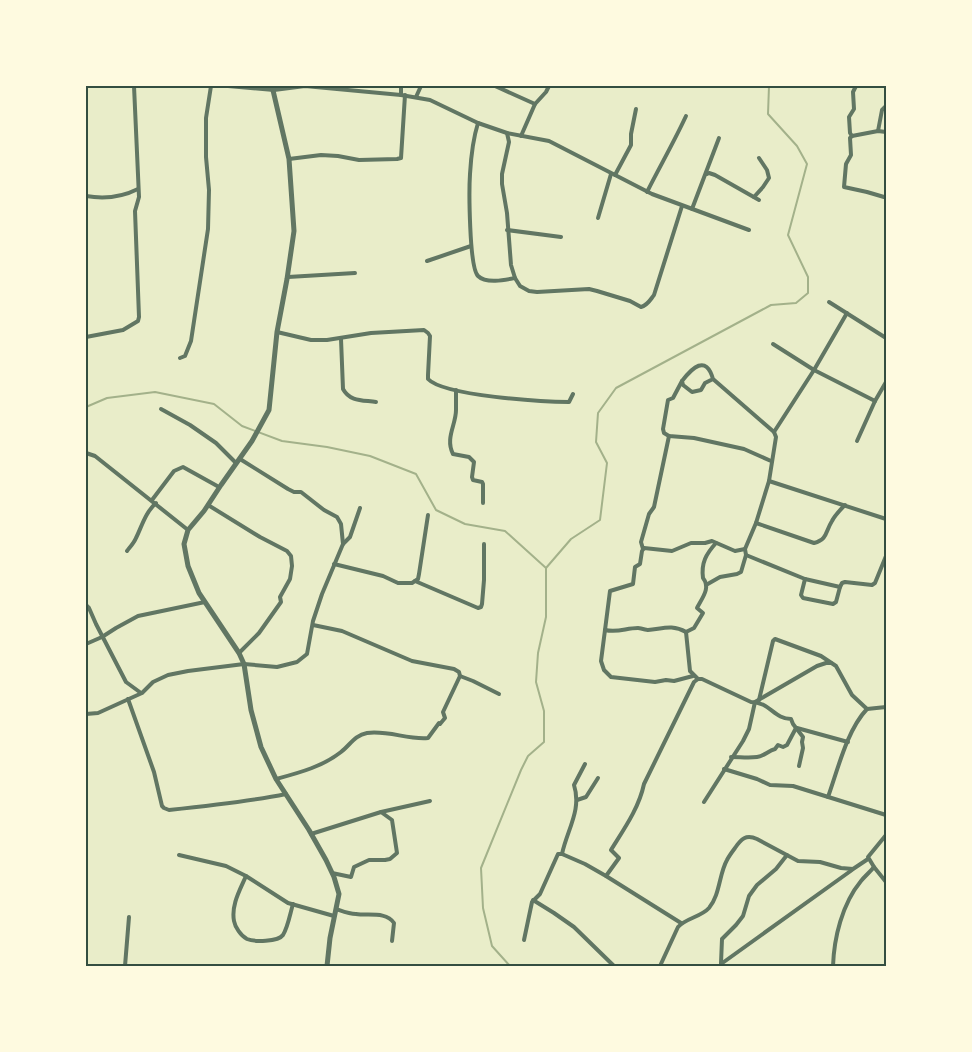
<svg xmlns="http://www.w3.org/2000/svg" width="972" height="1052" font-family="Montserrat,sans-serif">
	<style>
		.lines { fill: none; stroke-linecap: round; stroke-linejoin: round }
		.stream { stroke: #a3b18a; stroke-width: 2 }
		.minor { stroke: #617663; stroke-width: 4 }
		.tertiary { stroke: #617663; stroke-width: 5 }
		.neatline { fill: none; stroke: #344e41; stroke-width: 2 }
	</style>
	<rect width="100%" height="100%" fill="#e9edc9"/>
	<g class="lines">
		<g class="stream">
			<polyline points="86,407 107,398 155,392 214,404 242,426 282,441 327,447 370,456 416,474 436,510 465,524 505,531 546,568"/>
			<polyline points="510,966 492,946 483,908 481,868 521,770 528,756 544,742 544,711 536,682 538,653 546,617 546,568 571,539 600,520 607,463 596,442 598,413 616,388 771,305 796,303 808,293 808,277 788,235 807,164 797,146 768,114 769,86"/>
		</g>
		<g class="minor">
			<polyline points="228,86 274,90 305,86 401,95 430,100 478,123 507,133 549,141 652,194 749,230"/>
			<polyline points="495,86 535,104"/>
			<polyline points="401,95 401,86"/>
			<polyline points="416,97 421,86"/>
			<path d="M 478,123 C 473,139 471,157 470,174 C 469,189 469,267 478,276 C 486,284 505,280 515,278"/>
			<polyline points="878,131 882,110 886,106"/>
			<polyline points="886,132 878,131 852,136 850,138 851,155 846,164 844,187 867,192 884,197 886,197"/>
			<path d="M 507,133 L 509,142 L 502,174 L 502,184 L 507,213 L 511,265 L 515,278 L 520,286 L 529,291 L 537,292 L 589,289 L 597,291 L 630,301 L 641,307 C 648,305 650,300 654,295 L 682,206"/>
			<polyline points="521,136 535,104 546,92 549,86"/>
			<polyline points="852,136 850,133 849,117 854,109 853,92 856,86"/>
			<polyline points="289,159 321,155 338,156 359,160 397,159 401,158 405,95"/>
			<polyline points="707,174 709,173 715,175 759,200"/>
			<polyline points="615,175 631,145 631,134 636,109"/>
			<path d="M 647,192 C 660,166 674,142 686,116"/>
			<path d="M 86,196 C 103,199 122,197 138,189"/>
			<polyline points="754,197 763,187 769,178 767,170 759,158"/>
			<polyline points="692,209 719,138"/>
			<polyline points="598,218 611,174"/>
			<polyline points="507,230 561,237"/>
			<polyline points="427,261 471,246"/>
			<polyline points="288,277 355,273"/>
			<polyline points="829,302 886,338"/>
			<path d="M 277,332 L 311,340 L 327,340 L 371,333 L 424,330 L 428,333 L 430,336 L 428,375 L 428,379 C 444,396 544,402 569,402 L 573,394"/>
			<polyline points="86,337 123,330 138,321 139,317 135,211 139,197 134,86"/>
			<path d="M 341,339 L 343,389 C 350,402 363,400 376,402"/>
			<polyline points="773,344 814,370 875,401"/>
			<polyline points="180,358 185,356 191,341 208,229 209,190 206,157 206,118 211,86"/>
			<polyline points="682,381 673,398 668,400 663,429 664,433 669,436 694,438 744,449 771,461"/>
			<path d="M 456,390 C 456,397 456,403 456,410 C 456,425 445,438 453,454 L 469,457 L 474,462 L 472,477 L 473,480 L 482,482 L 483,484 L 483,503"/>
			<polyline points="161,409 190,425 216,443 236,463"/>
			<polyline points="774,432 814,370 847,313"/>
			<polyline points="857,441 875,401 886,382"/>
			<polyline points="86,453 95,456 188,530"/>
			<polyline points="240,459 288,489 294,492 301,492 324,510 337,517 341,524 343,544"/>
			<polyline points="769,481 886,519"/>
			<polyline points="152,500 174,471 183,467 219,487"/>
			<polyline points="208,505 260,537 287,551 291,556 292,566 290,579 280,597 281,602 259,633 239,653"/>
			<path d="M 756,523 L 814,543 C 828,539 825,532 832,521 C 835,515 840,510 845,505"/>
			<polyline points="643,549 641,542 649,514 654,507 669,436"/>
			<path d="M 127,551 C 130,547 134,543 136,538 C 142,526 145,513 156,503"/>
			<polyline points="746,555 805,579 840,587 842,583 845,582 872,585 875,583 886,556"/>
			<polyline points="334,564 383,576 398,583 412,583 415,581 478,608 481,607 482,604 484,580 484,544"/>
			<polyline points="805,579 801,595 803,598 833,604 836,602 840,587"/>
			<polyline points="415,581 418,579 419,574 428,515"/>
			<path d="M 706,585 L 720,577 L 737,574 L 741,572 L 746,555 L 745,549 L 756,523 L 769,481 L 776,437 L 774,432 L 713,379 C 706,354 692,368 682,381 L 683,385 L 692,392 L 701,390 L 705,383 L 713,379"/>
			<polyline points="86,605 89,608 96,624 126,682 141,693"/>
			<polyline points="313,625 342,631 412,661 454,669 459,672 460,676 473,681 499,694"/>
			<polyline points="605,630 610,591 633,584 635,567 640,564 642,551 644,548 672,551 691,543 705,543 712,541 735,551 745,549"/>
			<path d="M 686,632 L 690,671 L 698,679 L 702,679 L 751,702 C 770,702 774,719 791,719 L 793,724 L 803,737 L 802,742 L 803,748 L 799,766"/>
			<polyline points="86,644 102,637 116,628 138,616 205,602"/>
			<path d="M 693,676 L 674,681 L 666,680 L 655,682 L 611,677 L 604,670 L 601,661 L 605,630 C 618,633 626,628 638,628 C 639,628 647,630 648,630 C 662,629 672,624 686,632 L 694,628 L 703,613 L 697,608 C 702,598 711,588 703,578 C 701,563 706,554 716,543"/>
			<path d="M 128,699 L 154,772 L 162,806 L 164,808 L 169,810 C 208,806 247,802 286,794"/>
			<polyline points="759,700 773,641 775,639 821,656 836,666 852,695 867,709 886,707"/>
			<polyline points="86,714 98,713 142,693 153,682 168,675 188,671 244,664 277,667 297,662 307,654 313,621 322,594 343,544 350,537 360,508"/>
			<polyline points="797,728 848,742"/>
			<path d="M 731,757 C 740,757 749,758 757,757 C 764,756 768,751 775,749 L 778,745 L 783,747 L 787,745 L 796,728"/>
			<polyline points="724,769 757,779 770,785 793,786 886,815"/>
			<path d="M 276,779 C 298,773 322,767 341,752 C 350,745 355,735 367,733 C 388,730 408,740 428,738 L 439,723 L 440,724 L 445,718 L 443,712 L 460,676"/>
			<path d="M 828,797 C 838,769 847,730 867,709"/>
			<polyline points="577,800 586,797 598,778"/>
			<polyline points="704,802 743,741 749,729 755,702 817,666 826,663 831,663"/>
			<polyline points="311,834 381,812 430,801"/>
			<polyline points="886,835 868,857 874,867 886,882"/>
			<path d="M 562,854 C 567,830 582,810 574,785 L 585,764"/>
			<polyline points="179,855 226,866 246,876 288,903 334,916"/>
			<polyline points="332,873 351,877 354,867 369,860 385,860 390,859 397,853 392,820 381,812"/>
			<path d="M 246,876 C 240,890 231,905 234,921 C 235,927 241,936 247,939 C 254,942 278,942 283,935 C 288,927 290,914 293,904"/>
			<path d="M 606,876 L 619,858 L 611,850 C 624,829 639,808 644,784 L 694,682 L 698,679"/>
			<polyline points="533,900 554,913 574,927 614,966"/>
			<path d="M 336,909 C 342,911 349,914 356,914 C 368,916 386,911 394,923 L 392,941"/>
			<polyline points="524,940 532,902 540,894 558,854 562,854 585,864 606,876 681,923"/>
			<polyline points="721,963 722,939 736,925 743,916 749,896 757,885 776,869 787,855"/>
			<polyline points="721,964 852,870"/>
			<polyline points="125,966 129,917"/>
			<path d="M 660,966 L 678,927 C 686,918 701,917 709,908 C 720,895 719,874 727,860 C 729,856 732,852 735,848 C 741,839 746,834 757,839 L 798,861 L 820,862 L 841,868 L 853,869 L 868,859"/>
			<path d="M 833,966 C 834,938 842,904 861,881 C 865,876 870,872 874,867"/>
		</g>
		<polyline class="tertiary" points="272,86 289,159 294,231 287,279 277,332 269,410 252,441 221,485 204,511 188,530 184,544 188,566 199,593 239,653 244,664 251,710 261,747 276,779 309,830 326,860 334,877 339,894 330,938 327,966"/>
	</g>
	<rect width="972" height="1052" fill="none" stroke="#fefae0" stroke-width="174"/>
	<rect x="87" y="87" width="798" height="878" class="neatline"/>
</svg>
